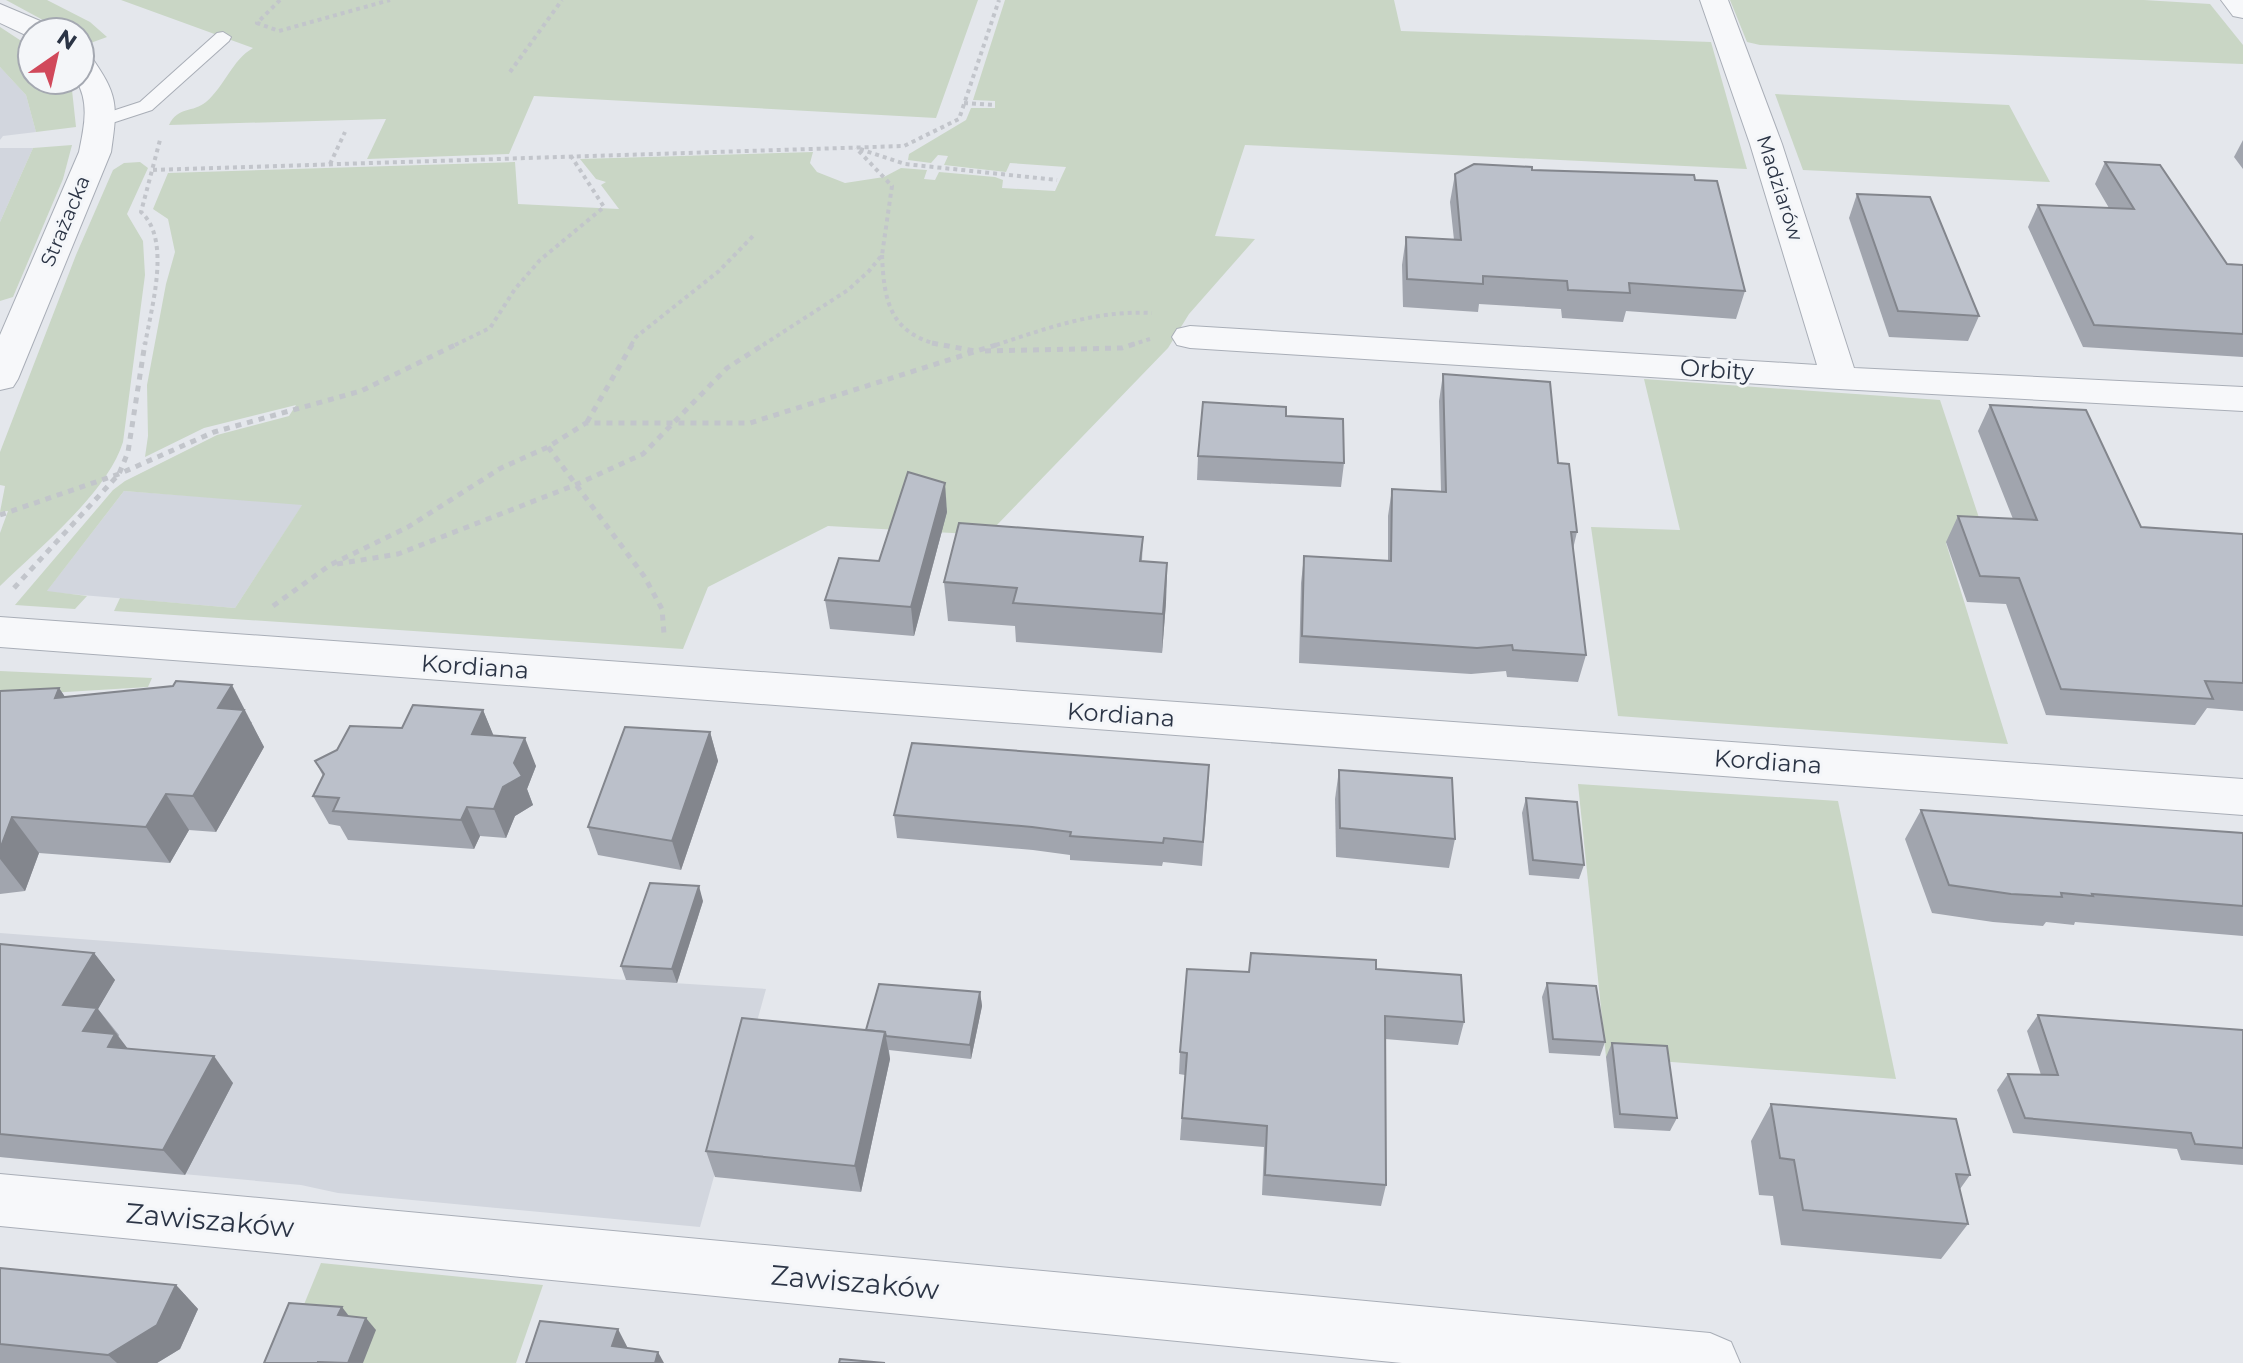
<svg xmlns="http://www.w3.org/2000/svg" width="2243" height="1363" font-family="Montserrat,sans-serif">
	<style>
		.built { fill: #d2d6de }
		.green { fill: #c9d6c5 }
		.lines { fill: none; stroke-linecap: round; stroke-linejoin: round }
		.service-casing { stroke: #a9aeb7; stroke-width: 2 }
		.minor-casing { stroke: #a9aeb7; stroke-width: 2 }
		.tertiary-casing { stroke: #a9aeb7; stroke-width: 2 }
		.path-far1 { stroke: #c2c5cb; stroke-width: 4; stroke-dasharray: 4 4; stroke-linecap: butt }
		.path { stroke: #c2c5cb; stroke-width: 5; stroke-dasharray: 6 6; stroke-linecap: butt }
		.service { fill: #f7f8fa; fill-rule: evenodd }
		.minor { fill: #f7f8fa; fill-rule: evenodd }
		.tertiary { fill: #f7f8fa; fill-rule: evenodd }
		.wall { fill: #a1a5ae }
		.shaded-wall { fill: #83868d }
		.building { fill: #bbc0ca; stroke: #83868d; stroke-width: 2 }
		.labels { text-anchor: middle; stroke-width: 6; stroke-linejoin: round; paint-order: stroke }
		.far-street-label { font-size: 20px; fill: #2b3445; stroke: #f4f6f9 }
		.street-label { font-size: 24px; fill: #2b3445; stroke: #f4f6f9 }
		.near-street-label { font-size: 28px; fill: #2b3445; stroke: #f4f6f9 }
	</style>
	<rect width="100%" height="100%" fill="#e4e7ec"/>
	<g class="built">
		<polygon points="0,67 26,95 36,132 3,136 0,140"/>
		<polygon points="0,148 33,148 0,222"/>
		<polygon points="124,491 303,504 235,608 46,592"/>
		<polygon points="0,933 626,980 766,989 700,1227 338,1193 301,1185 0,1157"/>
	</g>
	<g class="green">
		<polygon points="6,0 47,0 90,22 107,37 85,45 80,41 80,32 65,32"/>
		<path d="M 121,0 L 978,0 L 936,118 L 534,96 L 509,154 L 367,159 L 386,119 L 169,125 C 178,106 193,113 206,102 C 225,86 232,60 253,48 Z"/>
		<polygon points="1005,0 1394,0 1401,31 1711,42 1747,169 1245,145 1215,236 1255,239 1189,314 1168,348 995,527 970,534 828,526 708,587 683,649 114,611 120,598 235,608 302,505 124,491 47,591 87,596 75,609 15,605 113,490 125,481 217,435 289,416 296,405 204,428 145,457 148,436 147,385 166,284 175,252 168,219 153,209 168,173 515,162 518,204 619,209 601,185 606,182 596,179 580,159 813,152 810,163 817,172 845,183 884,177 901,168 927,170 924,179 935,180 939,172 995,177 1003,180 1002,188 1055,191 1066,167 1010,163 1006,172 944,165 948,156 938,155 931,163 908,160 909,154 966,120 971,108 995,108 995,101 973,100"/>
		<polygon points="1730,0 2144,0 2210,4 2243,45 2243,64 1760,45 1747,42"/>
		<polygon points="0,27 32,48 32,80 64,80 72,90 76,127 36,132 26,95 0,67"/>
		<polygon points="1775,94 2009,105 2050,182 1803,170"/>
		<polygon points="72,145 63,179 13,297 0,301 0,222 33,148"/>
		<path d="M 140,162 L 148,168 L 127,214 L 143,241 L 145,275 L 123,442 C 108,492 38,549 0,586 L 0,533 L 8,511 L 0,512 L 5,486 L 0,485 L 0,452 L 76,255 L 113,170 L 124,163 Z"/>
		<polygon points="1644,379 1940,400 1988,545 1946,543 2008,744 1618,716 1591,527 1680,530"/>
		<polygon points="0,671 152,678 148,687 0,696"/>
		<polygon points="1578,784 1838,801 1896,1079 1606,1057"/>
		<polygon points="321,1263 543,1285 516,1363 280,1363"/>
	</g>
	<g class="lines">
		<defs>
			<polygon id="service" points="223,32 231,37 229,41 152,110 106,125 94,125 91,121 94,117 140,102 217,33"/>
			<g id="minor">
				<polygon points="1700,0 1728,0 1782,144 1854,368 2243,387 2243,411 1839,389 1190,348 1177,345 1172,337 1177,329 1190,326 1817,365 1750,144"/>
				<polygon points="0,617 2243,779 2243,815 0,647"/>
				<polygon points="0,1174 1710,1333 1731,1342 1740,1363 1402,1363 0,1226"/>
			</g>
			<g id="tertiary">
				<polygon points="2221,0 2243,0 2243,18 2233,16"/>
				<polygon points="0,4 52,26 56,32 32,32 32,38 0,23"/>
				<path d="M 80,52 L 90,55 C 118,95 118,104 111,152 L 18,379 L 13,387 L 0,390 L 0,335 L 79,152 C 84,127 90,103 76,80 L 80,80 Z"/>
			</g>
		</defs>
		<use href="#service" class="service-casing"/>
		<use href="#minor" class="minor-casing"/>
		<use href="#tertiary" class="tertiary-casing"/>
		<g class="path-far1">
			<polyline points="280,0 257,23 279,31 390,0"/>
			<polyline points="510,72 562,0"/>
			<polyline points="964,103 994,105"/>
			<polyline points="860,149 905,164 1057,180"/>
			<polyline points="330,164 345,132"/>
			<polyline points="153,170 904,146 959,119 999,0"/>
			<path d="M 882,255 C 884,302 890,333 940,345"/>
			<path d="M 145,345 C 151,308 172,240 141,212 L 160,140"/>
			<polyline points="455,345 490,328 515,289 540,260 604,207 571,156"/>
			<polyline points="631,345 636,337 719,271 753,236"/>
			<polyline points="763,345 848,290 869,271 882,255 892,186 856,148"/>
			<path d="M 996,345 C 1048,328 1096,310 1152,313"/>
			<polyline points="1131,345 1150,339"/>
		</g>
		<g class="path">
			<polyline points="932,343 975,351"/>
			<polyline points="985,351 1122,348 1137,343"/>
			<polyline points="587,422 633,343"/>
			<polyline points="548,447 644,576 662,609 664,634"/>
			<polyline points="0,515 119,474 214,432 361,391 459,343"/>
			<polyline points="337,564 398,554 575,485 643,454 727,368 766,343"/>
			<polyline points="14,588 119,474 128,452 145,343"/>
			<polyline points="273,606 330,565 408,527 501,468 548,447 586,423 750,423 1002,343"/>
		</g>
		<use href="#service" class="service"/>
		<use href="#minor" class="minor"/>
		<use href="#tertiary" class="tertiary"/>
	</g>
	<g class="wall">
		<polygon points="2243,140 2243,169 2234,157"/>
		<polygon points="2105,162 2227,264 2243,265 2243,357 2083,347 2028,227 2038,205 2109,208 2095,184"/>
		<polygon points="1532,170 1695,180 1745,291 1736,319 1626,311 1623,322 1562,318 1561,309 1479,304 1478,312 1403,307 1402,265 1406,237 1454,240 1450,202 1455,174"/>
		<polygon points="1857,194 1979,316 1968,341 1889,337 1849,218"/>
		<polygon points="1443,374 1558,463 1577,532 1573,549 1586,655 1578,682 1507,677 1506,671 1471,674 1299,663 1301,583 1304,556 1388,561 1388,516 1392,489 1441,491 1439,401"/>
		<polygon points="1990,405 2141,527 2243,534 2243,711 2207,708 2195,725 2046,715 2006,604 1967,602 1946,542 1958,516 2013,519 1978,431"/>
		<polygon points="1286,416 1344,463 1341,487 1197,480 1198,456"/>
		<polygon points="947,512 914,636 830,629 825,600"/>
		<polygon points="1143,537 1142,561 1167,563 1166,602 1162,653 1016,642 1015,626 948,621 944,582"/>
		<polygon points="59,688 65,697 252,722 251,723 264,747 216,832 189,830 170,863 39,853 25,891 0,894 0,691"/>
		<polygon points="483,710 493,735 536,766 527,789 533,805 515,816 506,838 480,836 474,849 348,840 340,826 329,824 313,796 323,776 315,761 402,728"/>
		<polygon points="710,732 718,761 681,870 598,855 588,827"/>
		<polygon points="1339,770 1455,839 1449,868 1336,857 1335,799"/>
		<polygon points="1208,789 1202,866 1163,862 1162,866 1070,860 1070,855 1033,850 897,838 894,815"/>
		<polygon points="1526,798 1584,865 1579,879 1529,875 1522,813"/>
		<polygon points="1921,810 2243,833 2243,936 2075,922 2074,925 2046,922 2043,926 1993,922 1932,913 1905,839"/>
		<polygon points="703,901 677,983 626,980 621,966"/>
		<polygon points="0,944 94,953 115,980 98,1009 119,1035 118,1037 127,1048 233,1083 185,1175 0,1157"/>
		<polygon points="1376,969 1464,1022 1458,1045 1385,1039 1386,1185 1381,1206 1262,1195 1264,1147 1180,1140 1185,1075 1179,1074 1180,1052 1249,972"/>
		<polygon points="1547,983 1605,1042 1600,1056 1549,1053 1542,997"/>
		<polygon points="980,992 982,1006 971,1059 889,1050 890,1059 861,1192 715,1177 706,1151 866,1030"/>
		<polygon points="2038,1015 2243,1030 2243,1165 2181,1160 2177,1149 2013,1133 1997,1090 2008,1074 2041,1075 2027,1031"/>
		<polygon points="1612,1043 1677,1118 1670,1131 1614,1128 1606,1057"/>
		<polygon points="1771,1104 1970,1175 1960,1189 1968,1224 1941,1259 1781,1245 1773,1196 1759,1195 1751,1141"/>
		<polygon points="0,1268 176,1285 198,1309 180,1349 157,1363 0,1363"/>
	</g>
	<g class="shaded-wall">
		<polygon points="945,483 947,512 914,636 911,607"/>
		<polygon points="1167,563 1166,602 1162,653 1163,614"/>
		<polygon points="232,685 264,747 216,832 193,796 218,708"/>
		<polygon points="59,688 83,724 55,698"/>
		<polygon points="483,710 495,739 472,734"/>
		<polygon points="710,732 718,761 681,870 672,841"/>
		<polygon points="525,738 536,766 527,789 533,805 515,816 506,838 494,809"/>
		<polygon points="166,794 189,830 170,863 146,827"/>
		<polygon points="467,807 480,836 474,849 461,820"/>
		<polygon points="12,817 39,853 25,891 0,859 0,849"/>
		<polygon points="699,886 703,901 677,983 672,969"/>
		<polygon points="94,953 115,980 98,1009 137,1061 130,1074 83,1031 63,1005"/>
		<polygon points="980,992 982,1006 971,1059 970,1045"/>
		<polygon points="885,1032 890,1059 861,1192 855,1166"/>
		<polygon points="214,1056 233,1083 185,1175 163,1150"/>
		<polygon points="176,1285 198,1309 180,1349 157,1363 117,1363 108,1355"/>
		<polygon points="342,1307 352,1320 338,1315"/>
		<polygon points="366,1318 376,1330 363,1363 348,1363"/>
		<polygon points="618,1329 635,1362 612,1346"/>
		<polygon points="658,1352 664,1363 655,1363"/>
	</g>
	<g class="building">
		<polygon points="2105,162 2160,165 2227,264 2243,265 2243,334 2094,325 2038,205 2134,209"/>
		<polygon points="1474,164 1532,167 1532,170 1694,175 1695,180 1717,181 1745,291 1629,283 1630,293 1568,290 1567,281 1483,276 1483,284 1407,279 1406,237 1461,240 1455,174"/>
		<polygon points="1857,194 1930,197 1979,316 1898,311"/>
		<polygon points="1443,374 1550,382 1558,463 1569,464 1577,532 1571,532 1586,655 1513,650 1512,645 1477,648 1302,636 1304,556 1391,561 1392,489 1446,492"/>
		<polygon points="1203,402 1286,407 1286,416 1343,419 1344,463 1198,456"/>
		<polygon points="1990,405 2086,410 2141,527 2243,534 2243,683 2205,681 2213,699 2061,689 2019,578 1980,576 1958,516 2037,520"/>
		<polygon points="908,472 945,483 911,607 825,600 839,558 879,561"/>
		<polygon points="959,523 1143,537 1140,561 1167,563 1163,614 1013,603 1017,588 944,582"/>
		<polygon points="176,681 232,685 218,708 244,710 193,796 166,794 146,827 12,817 0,849 0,691 59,688 55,698 173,686"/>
		<polygon points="413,705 483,710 472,734 525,738 514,763 522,776 503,787 494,809 467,807 461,820 333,811 339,798 313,796 324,774 315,761 337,750 350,726 402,728"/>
		<polygon points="625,727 710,732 672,841 588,827"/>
		<polygon points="912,743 1209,765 1203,842 1164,838 1163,843 1070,836 1071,832 1032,827 894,815"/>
		<polygon points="1339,770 1452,778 1455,839 1340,828"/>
		<polygon points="1526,798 1577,802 1584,865 1533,860"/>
		<polygon points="1921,810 2243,833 2243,906 2092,894 2093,896 2061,893 2062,897 2011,894 1949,885"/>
		<polygon points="650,883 699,886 672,969 621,966"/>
		<polygon points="0,944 94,953 63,1005 97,1008 83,1031 115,1034 108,1047 214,1056 163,1150 0,1134"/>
		<polygon points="1251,953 1376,960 1376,969 1461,975 1464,1022 1385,1016 1386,1185 1265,1175 1267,1126 1182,1118 1187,1053 1180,1052 1187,969 1249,972"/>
		<polygon points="1547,983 1596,986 1605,1042 1553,1039"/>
		<polygon points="879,984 980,992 970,1045 886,1036 885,1032 866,1030"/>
		<polygon points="2038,1015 2243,1030 2243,1148 2195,1144 2191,1133 2025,1118 2008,1074 2058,1075"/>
		<polygon points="742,1018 885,1032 855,1166 706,1151"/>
		<polygon points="1612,1043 1667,1046 1677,1118 1620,1114"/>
		<polygon points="1771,1104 1956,1119 1970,1175 1956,1174 1968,1224 1803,1210 1794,1160 1780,1158"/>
		<polygon points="0,1268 176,1285 157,1325 108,1355 0,1344"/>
		<polygon points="289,1303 342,1307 338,1315 366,1318 348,1363 318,1362 318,1363 264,1363"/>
		<polygon points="540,1321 618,1329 612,1346 658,1352 655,1363 526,1363"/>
		<polygon points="840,1359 885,1363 839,1363"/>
	</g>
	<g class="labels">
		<g class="far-street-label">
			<text transform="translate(1780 188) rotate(72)" y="7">Madziarów</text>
			<text transform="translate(65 221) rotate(-67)" y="7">Strażacka</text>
		</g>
		<g class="street-label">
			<text transform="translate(1717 370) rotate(4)" y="8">Orbity</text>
			<text transform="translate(475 667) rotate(4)" y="8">Kordiana</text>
			<text transform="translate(1121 715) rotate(4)" y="8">Kordiana</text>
			<text transform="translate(1768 762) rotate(4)" y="8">Kordiana</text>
		</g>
		<g class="near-street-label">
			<text transform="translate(210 1220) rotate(5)" y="10">Zawiszaków</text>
			<text transform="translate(855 1282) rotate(5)" y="10">Zawiszaków</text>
		</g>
	</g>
	<g transform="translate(56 56) rotate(34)"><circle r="38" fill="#f4f6f9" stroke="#a4a8b1" stroke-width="2"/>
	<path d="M0-6L14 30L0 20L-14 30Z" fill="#d1495b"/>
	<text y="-12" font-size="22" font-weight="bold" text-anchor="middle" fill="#2b3445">N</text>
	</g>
</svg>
